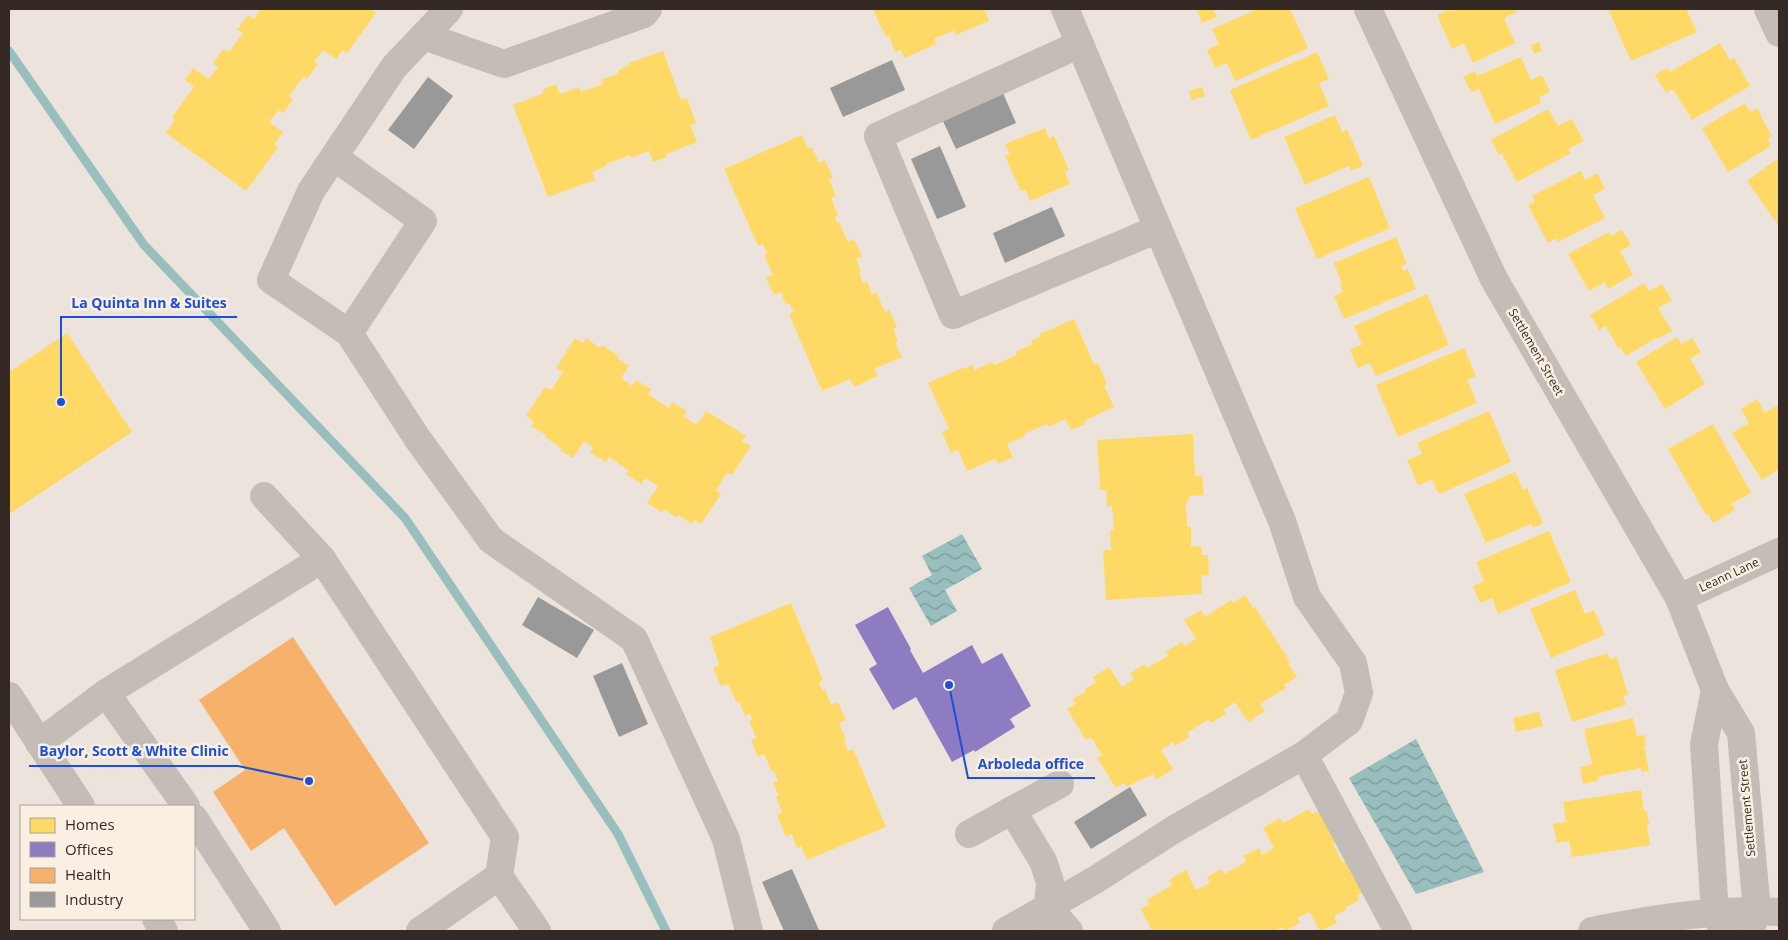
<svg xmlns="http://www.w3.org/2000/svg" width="1788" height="940" font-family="'Open Sans',sans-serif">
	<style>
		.water { fill: url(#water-waves) }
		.homes { fill: #ffd966 }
		.offices { fill: #8e7cc3 }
		.health { fill: #f6b26b }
		.industry { fill: #999 }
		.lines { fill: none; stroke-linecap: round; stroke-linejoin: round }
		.stream { stroke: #98bebd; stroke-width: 9 }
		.minor { stroke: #c4bcb6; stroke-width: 28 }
		.labels { text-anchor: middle; stroke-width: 5; stroke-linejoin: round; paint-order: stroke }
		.street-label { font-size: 12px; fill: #342925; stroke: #f9efe2 }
		.leader { fill: none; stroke: #1d4ed8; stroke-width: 2 }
		.callout-dot { fill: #1d4ed8; stroke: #f9efe2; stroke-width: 2 }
		.callout-label { font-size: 14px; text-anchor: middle; font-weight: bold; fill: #1d4ed8; stroke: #f9efe2; stroke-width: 5; stroke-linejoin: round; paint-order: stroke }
	</style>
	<defs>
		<pattern id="water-waves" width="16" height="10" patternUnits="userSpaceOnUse" patternTransform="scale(1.25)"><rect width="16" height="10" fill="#98bebd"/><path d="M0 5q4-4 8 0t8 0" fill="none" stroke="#7d9a99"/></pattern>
	</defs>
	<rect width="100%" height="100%" fill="#ece4dc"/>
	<g class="water">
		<polygon points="962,534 982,569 945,590 957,611 931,626 909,588 932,575 922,556"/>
		<polygon points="1416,739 1484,872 1416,894 1349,778"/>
	</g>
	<g class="homes">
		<polygon points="261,9 370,9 376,13 347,53 343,50 336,59 323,50 314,62 318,64 307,79 304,76 289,96 293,99 283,113 279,110 269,122 283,132 274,144 278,147 246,191 166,133 175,120 172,117 194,87 185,80 193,68 209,79 218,67 213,63 223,49 229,52 243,33 237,30 248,15 254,19"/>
		<polygon points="873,9 991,9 985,11 989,21 956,35 955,30 934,39 937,44 904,58 901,50 895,52 889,36 886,37 881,26 880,26"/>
		<polygon points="1199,9 1213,9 1217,17 1202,23 1197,10"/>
		<polygon points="1258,9 1290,9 1308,48 1235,81 1227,63 1215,68 1207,50 1219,44 1212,29"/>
		<polygon points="1450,9 1453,11 1458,9 1515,9 1517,12 1504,18 1515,43 1473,63 1464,43 1452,49 1437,15"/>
		<polygon points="1614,9 1686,9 1697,32 1631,61 1609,11"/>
		<polygon points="1539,42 1542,51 1534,54 1531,45"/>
		<polygon points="1720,43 1730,60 1734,58 1750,86 1692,120 1673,89 1666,93 1655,75 1667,68 1670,72"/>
		<polygon points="663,51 681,100 687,98 696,123 690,125 697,142 666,154 667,157 653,162 649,151 630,158 630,155 606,164 607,166 592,172 595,180 548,197 513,105 544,93 542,90 556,84 560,94 579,87 581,92 603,84 601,80 619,73 618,70 630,65 629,63"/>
		<polygon points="1317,52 1329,79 1319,83 1329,106 1251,140 1230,90"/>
		<polygon points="1521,57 1531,80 1542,75 1550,92 1539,97 1541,103 1495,124 1479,89 1471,92 1463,77 1475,71 1477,76"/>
		<polygon points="1202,87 1205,96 1192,100 1189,91"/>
		<polygon points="1745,103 1750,112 1757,108 1760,113 1762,117 1761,117 1772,136 1768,139 1771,146 1728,172 1702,128"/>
		<polygon points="1548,109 1558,126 1572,119 1584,141 1568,149 1571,153 1517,182 1502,154 1499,155 1491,140"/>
		<polygon points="1335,115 1342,132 1347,129 1363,166 1351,171 1349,166 1305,185 1284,137"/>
		<polygon points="1045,128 1049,138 1054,136 1069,170 1065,172 1070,184 1030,201 1026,190 1021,191 1005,156 1010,154 1005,144"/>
		<polygon points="802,135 808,148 812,147 819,163 825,160 833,178 829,179 836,196 831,198 838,215 835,216 837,223 839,222 848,242 854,239 862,257 856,259 861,271 859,272 863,283 867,281 872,294 876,292 885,312 889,310 897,327 893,329 898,341 895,342 902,357 874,369 878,376 854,387 850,379 822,391 789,314 794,312 789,303 786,305 781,292 774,295 766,278 773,275 764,255 767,254 763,244 758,246 724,169"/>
		<polygon points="1779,158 1779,226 1747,181"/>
		<polygon points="1581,171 1585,180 1597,173 1605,189 1593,195 1605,218 1558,242 1556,238 1548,243 1528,205 1535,202 1532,196"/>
		<polygon points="1369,177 1390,228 1317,259 1295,208"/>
		<polygon points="1622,230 1631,245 1620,251 1633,275 1608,289 1605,282 1589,291 1568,254 1609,232 1611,236"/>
		<polygon points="1396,237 1407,264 1401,266 1403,271 1408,269 1416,289 1344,319 1334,296 1343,292 1340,285 1342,284 1334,263"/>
		<polygon points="1644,283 1649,291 1662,284 1672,300 1658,308 1672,331 1657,339 1656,338 1626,356 1620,347 1618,348 1606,326 1599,330 1590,315"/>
		<polygon points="1427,294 1449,345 1376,376 1370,363 1358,368 1350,350 1362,344 1354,326"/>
		<polygon points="1074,319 1094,365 1098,363 1107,384 1104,386 1114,407 1084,421 1085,424 1071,430 1066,419 1048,427 1047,424 1024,434 1025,436 1007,444 1013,457 998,464 995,459 967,471 958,450 951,453 942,432 949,429 928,383 962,368 963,369 972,365 975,370 992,362 994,365 1017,355 1015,352 1033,344 1031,341 1041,336 1040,334"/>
		<polygon points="67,333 132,432 9,514 9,372"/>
		<polygon points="1677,337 1681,344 1692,338 1701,352 1690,359 1705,384 1665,409 1636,362"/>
		<polygon points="575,338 583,343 586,338 600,348 602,345 619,356 617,358 629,366 621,378 632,386 636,380 651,389 648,394 669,408 672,402 687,411 683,416 697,425 706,411 746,436 742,441 751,446 732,475 727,472 716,491 721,494 701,524 694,520 692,524 678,515 676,517 664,509 662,512 647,503 658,486 645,478 641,484 626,474 629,471 609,457 606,462 590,452 593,447 584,441 573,458 560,450 561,448 545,437 546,435 531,426 534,422 526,416 545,387 551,390 563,372 556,368"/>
		<polygon points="1464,348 1476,376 1467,380 1477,403 1398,437 1376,385"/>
		<polygon points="1757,399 1765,413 1778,405 1779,406 1779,469 1762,480 1732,433 1749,423 1741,409"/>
		<polygon points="1489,411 1511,462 1439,494 1432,480 1418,485 1407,460 1422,454 1417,443"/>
		<polygon points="1713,424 1751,493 1731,504 1735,510 1713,523 1708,514 1706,515 1668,449"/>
		<polygon points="1193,434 1195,476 1202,475 1204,495 1189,496 1189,501 1186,501 1187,527 1191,527 1191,547 1201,546 1202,555 1208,555 1209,575 1201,576 1202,594 1106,600 1103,550 1111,550 1110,531 1114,530 1112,506 1107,506 1106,490 1100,490 1097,440"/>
		<polygon points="1515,472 1523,490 1527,488 1543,523 1533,528 1531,524 1486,543 1464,494"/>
		<polygon points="1549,531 1571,582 1498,614 1492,598 1480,603 1473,586 1484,581 1476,562"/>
		<polygon points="1575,590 1585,614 1594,610 1605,635 1551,658 1530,609"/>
		<polygon points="1245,595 1253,608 1255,607 1290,662 1288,663 1297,677 1284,685 1286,688 1260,704 1265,711 1248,722 1235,702 1224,710 1226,714 1211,723 1209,719 1187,733 1190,737 1175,746 1173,742 1161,750 1173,769 1156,780 1153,774 1142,780 1141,779 1127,787 1124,783 1116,788 1097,758 1102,755 1091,737 1086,740 1067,709 1076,704 1073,699 1086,691 1085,689 1096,682 1093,677 1109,667 1122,687 1134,679 1130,673 1145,664 1147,668 1168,656 1166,652 1182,642 1184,646 1196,639 1184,620 1201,610 1205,617 1231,600 1233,603"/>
		<polygon points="791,603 823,680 819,683 822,691 825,689 831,705 838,702 846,720 839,723 846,740 844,741 848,751 853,749 886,827 807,860 801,846 797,848 792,834 786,837 777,815 782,812 776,797 779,796 773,783 778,781 774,771 772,772 764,754 758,757 751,740 756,738 749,721 753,720 750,714 745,716 739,701 736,702 728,684 721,686 713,668 719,665 710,637"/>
		<polygon points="1607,653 1610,659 1617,657 1628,695 1623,696 1626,705 1572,722 1555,670"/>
		<polygon points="1539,712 1543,726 1516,732 1513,718"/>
		<polygon points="1633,718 1637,736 1644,735 1646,746 1644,746 1649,771 1641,772 1641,768 1597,777 1598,781 1583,784 1580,767 1592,764 1584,729"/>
		<polygon points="1641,790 1644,811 1647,811 1649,824 1647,825 1650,845 1572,857 1569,841 1557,843 1553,824 1566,822 1563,802"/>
		<polygon points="1309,809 1312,814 1321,809 1338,842 1333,844 1343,863 1348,860 1364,891 1357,896 1359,900 1345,908 1346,910 1334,916 1337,923 1320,931 1310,912 1297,918 1300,923 1285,931 1283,927 1274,931 1152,931 1141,909 1149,905 1147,900 1172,885 1169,880 1186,870 1196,890 1210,883 1207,877 1221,869 1224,874 1246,862 1243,856 1259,848 1262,855 1274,848 1263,828 1280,818 1283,823"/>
	</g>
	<polygon class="offices" points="888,607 911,649 910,650 923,673 972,645 982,664 1002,653 1031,706 1010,719 1015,727 975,752 974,750 952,762 916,697 893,710 869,669 877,664 855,625"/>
	<polygon class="health" points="293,637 429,843 335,906 284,828 251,851 213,792 245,770 199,700"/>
	<g class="industry">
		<polygon points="892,60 905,90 843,117 830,88"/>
		<polygon points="428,77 453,96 414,149 388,130"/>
		<polygon points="1003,93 1016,123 956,149 942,119"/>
		<polygon points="940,146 966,207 937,219 911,159"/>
		<polygon points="1052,207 1065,236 1005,263 993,233"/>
		<polygon points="538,597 594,630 577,658 522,625"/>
		<polygon points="622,663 648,724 619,737 593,676"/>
		<polygon points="1130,787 1147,815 1091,849 1074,822"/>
		<polygon points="792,869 819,930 816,931 784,931 762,882"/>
	</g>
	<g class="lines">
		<polyline class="stream" points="9,51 144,245 405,518 618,834 666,931"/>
		<g class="minor">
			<polyline points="449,9 394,67 311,191 271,280 349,333 417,438 491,540 634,639 726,839 749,931"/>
			<polyline points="1368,9 1494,279 1679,598 1715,690 1741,733 1757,911 1750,931"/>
			<polyline points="1768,9 1779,33"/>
			<polyline points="424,36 504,64 644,14 648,9"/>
			<polyline points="1080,44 878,136 953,315 1158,229"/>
			<polyline points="334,157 423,221 349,333"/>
			<polyline points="264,496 322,559"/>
			<polyline points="1679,598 1779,552"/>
			<polyline points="1715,690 1704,744 1715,913 1724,931"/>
			<polyline points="106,693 322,559 505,837 499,876"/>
			<polyline points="9,696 81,806"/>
			<polyline points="39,743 106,693 186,806"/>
			<polyline points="1304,755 1398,931"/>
			<polyline points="1012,810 1043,861 1050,882 1048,907"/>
			<polyline points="194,818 267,931"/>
			<polyline points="969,834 1060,784"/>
			<polyline points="156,919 164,931"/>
			<polyline points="1042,925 1048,907 1069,931"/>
			<polyline points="420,931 499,876 537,931"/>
			<polyline points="1006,931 1095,880 1173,830 1304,755 1349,721 1359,693 1353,663 1307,597 1282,521 1065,9"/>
			<path d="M 1592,931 C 1652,919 1718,908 1779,912"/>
		</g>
	</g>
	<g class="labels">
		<g class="street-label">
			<text transform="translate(1536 352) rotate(60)" y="4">Settlement Street</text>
			<text transform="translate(1729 575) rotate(-25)" y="4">Leann Lane</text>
			<text transform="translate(1747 808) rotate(-95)" y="4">Settlement Street</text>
		</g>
	</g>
	<path class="leader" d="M61 402L61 317H237M309 781L238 766H29M949 685L968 778H1095"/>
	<g class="callout-dot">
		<circle cx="61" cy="402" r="5"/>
		<circle cx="309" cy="781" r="5"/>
		<circle cx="949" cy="685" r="5"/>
	</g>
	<g class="callout-label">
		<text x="149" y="308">La Quinta Inn &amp; Suites</text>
		<text x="134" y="756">Baylor, Scott &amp; White Clinic</text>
		<text x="1031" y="769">Arboleda office</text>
	</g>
	<rect width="1788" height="940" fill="none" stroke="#342925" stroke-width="20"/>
	<rect x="20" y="805" width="175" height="115" fill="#f9efe2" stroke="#aaa096"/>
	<rect x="30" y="818" width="25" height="15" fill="#ffd966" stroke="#aaa096"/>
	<text x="65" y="830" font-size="15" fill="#342925">Homes</text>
	<rect x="30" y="842" width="25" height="15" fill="#8e7cc3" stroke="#aaa096"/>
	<text x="65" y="855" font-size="15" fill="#342925">Offices</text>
	<rect x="30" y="868" width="25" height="15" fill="#f6b26b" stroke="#aaa096"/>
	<text x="65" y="880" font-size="15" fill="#342925">Health</text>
	<rect x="30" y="892" width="25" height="15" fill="#999999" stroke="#aaa096"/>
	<text x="65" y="905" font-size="15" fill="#342925">Industry</text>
</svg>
